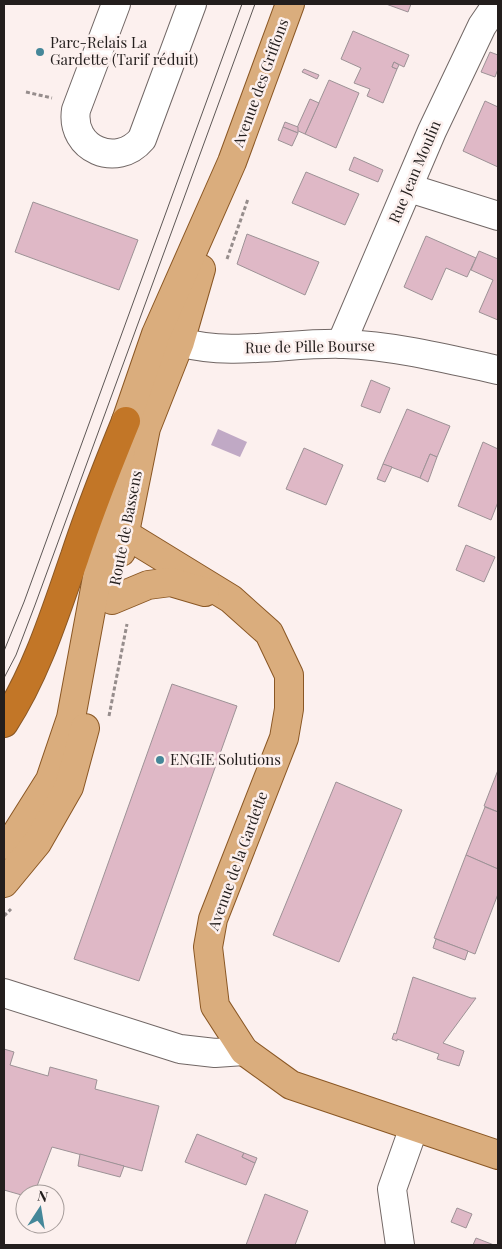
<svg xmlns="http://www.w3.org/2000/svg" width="502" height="1249" font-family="'Playfair Display',serif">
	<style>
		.water { fill: #c0a9c5 }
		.building { fill: #dfb8c6; stroke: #9d9296 }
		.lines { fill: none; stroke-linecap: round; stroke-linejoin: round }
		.minor-casing { stroke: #716765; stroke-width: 30 }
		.major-casing { stroke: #8a5724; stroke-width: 30 }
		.highway-casing { stroke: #8a5724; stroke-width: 30 }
		.path { stroke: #968d8c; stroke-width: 3; stroke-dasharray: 4 2.5; stroke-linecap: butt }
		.minor { stroke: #fff; stroke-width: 28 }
		.major { stroke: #daad7d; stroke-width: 28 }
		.highway { stroke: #c27627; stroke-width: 28 }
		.tram { stroke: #5d5755; stroke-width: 1 }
		.poi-dot { fill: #458799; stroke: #fcf0ee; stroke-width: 2 }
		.labels { text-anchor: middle; stroke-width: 5; stroke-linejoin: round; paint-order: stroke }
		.poi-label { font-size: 15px; fill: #231e1d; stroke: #fcf0ee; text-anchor: start }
		.street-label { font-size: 15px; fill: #231e1d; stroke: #fcf0ee }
	</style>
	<rect width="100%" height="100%" fill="#fcf0ee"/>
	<polygon class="water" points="218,429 247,442 240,457 211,445"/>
	<g class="building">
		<polygon points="386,4 411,4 408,12"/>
		<polygon points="353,31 409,55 404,67 394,62 392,67 397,69 383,103 367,96 370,89 354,83 361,68 341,59"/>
		<polygon points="490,52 498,55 498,69 495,77 481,72"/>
		<polygon points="394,62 399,65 397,69 392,67"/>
		<polygon points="304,69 319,75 317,79 302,72"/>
		<polygon points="329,80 359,93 336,148 305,134"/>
		<polygon points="310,99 319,103 305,134 296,130"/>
		<polygon points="485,101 498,107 498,167 463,151"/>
		<polygon points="285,122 298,127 298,133 283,127"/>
		<polygon points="283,127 298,133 292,146 278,140"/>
		<polygon points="354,157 383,170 378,182 349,170"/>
		<polygon points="306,172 359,194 345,225 292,203"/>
		<polygon points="33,202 138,240 119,290 15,252"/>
		<polygon points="247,234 319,262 305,295 237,264"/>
		<polygon points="426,236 476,258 467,277 446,268 432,300 404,287"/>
		<polygon points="479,251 498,259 498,320 479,312 493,280 471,270"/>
		<polygon points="371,380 390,388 380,413 361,406"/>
		<polygon points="407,409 450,426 437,457 430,454 420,478 383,464"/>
		<polygon points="483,442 498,449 498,502 491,520 458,506"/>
		<polygon points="304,448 343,465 326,505 286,489"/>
		<polygon points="430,454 437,457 428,482 420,478"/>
		<polygon points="383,464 392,467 385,482 377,479"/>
		<polygon points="466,545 495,557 484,582 456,570"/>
		<polygon points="172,684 237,706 139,981 74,959"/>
		<polygon points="498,770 498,812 484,806"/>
		<polygon points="336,782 402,810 339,962 273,935"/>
		<polygon points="485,807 498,812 498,869 466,855"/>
		<polygon points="466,855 498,869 498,894 475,954 434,938"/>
		<polygon points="436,939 468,951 465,960 433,948"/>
		<polygon points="413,977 471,998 476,998 443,1043 464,1051 459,1066 437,1059 439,1054 397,1039 397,1041 392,1039 394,1033 396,1034"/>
		<polygon points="4,1049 14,1052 10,1065 48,1076 50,1067 97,1080 95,1089 159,1106 142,1171 52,1147 34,1194 25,1194 25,1196 4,1190"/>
		<polygon points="197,1134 244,1153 242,1157 255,1163 246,1185 185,1162"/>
		<polygon points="244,1153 257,1158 255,1163 242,1157"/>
		<polygon points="80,1154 124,1166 120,1177 78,1166"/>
		<polygon points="265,1194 308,1211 295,1245 246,1245"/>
		<polygon points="457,1208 472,1214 466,1228 451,1222"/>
		<polygon points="476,1238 494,1245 473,1245"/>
	</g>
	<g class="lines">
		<defs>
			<g id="minor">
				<path d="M 116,4 L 76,110 C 70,149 117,169 142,139 L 192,4"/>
				<polyline points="409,188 498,216"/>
				<path d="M 180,342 C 232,357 290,342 344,344 C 396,346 447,359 498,370"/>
				<polyline points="341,344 432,131 482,26 497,4"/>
				<polyline points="4,993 180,1049 215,1053 244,1051"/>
				<polyline points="400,1245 392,1189 414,1127"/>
			</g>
			<g id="major">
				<polyline points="125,534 231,599 269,633 289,675 289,709 284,738 213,919 208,947 215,1006 244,1051 291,1085 498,1155"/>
				<polyline points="121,552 146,428 180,342 201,269"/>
				<polyline points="112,600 148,585 171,582 205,592"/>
				<polyline points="4,845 16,834 50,780 71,718 126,421 156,334 232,162 290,4"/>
				<polyline points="4,883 37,843 69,787 85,728"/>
			</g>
			<path id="highway" d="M 4,723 C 37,672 55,613 75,556 C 90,510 108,465 126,421"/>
		</defs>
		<use href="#minor" class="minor-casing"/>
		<use href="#major" class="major-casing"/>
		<use href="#highway" class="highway-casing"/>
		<g class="path">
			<polyline points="26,92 52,98"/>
			<polyline points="227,259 248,199"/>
			<polyline points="109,716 127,624"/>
			<polyline points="4,916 11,909"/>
		</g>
		<use href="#minor" class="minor"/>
		<use href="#major" class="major"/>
		<use href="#highway" class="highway"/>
		<g class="tram">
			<polyline points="4,651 24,602 242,4"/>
			<polyline points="4,678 16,655 35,605 255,4"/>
		</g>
	</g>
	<g class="poi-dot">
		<circle cx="40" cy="52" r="5"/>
		<circle cx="160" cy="760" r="5"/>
	</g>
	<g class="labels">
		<g class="poi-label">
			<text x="50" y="48">Parc-Relais La<tspan x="50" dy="17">Gardette (Tarif réduit)</tspan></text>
			<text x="170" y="765">ENGIE Solutions</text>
		</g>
		<g class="street-label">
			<text transform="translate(261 83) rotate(-70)" y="5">Avenue des Griffons</text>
			<text transform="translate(415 172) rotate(-67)" y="5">Rue Jean Moulin</text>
			<text transform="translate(310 347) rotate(-1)" y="5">Rue de Pille Bourse</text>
			<text transform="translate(126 528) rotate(-79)" y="5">Route de Bassens</text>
			<text transform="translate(238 861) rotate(-70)" y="5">Avenue de la Gardette</text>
		</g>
	</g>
	<rect width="502" height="1249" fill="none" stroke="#231e1d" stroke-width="10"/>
	<g transform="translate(40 1209) rotate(12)"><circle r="24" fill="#fcf0ee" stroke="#a59c9a"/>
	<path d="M0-4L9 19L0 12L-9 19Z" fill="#458799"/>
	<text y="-8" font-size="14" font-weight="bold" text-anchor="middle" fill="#231e1d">N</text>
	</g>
</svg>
